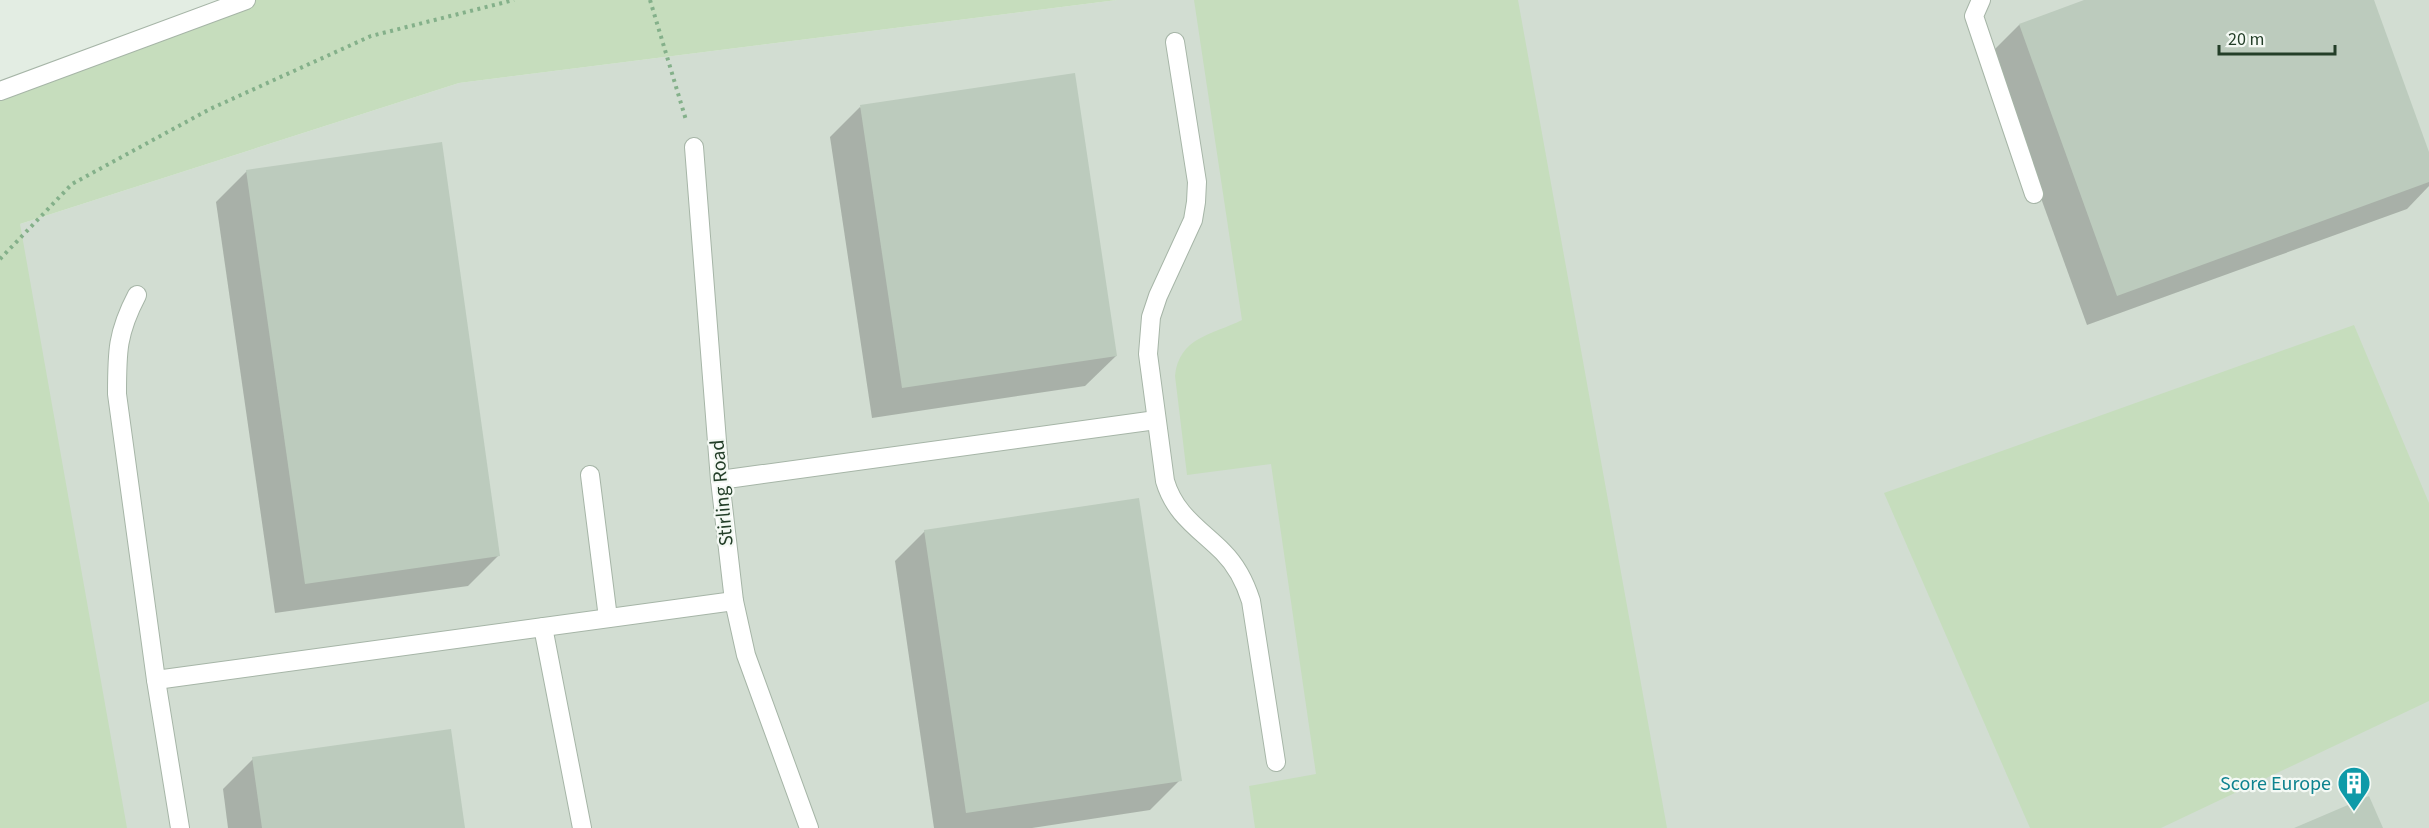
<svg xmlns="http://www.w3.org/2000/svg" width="2429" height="828" font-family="'Source Sans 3',sans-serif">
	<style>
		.built { fill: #d2ddd2 }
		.green { fill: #c6ddbd }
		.shadow { fill: #0003 }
		.building { fill: #bccbbd }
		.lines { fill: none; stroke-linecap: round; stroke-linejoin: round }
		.lane-casing { stroke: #a6b5a7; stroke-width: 20 }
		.street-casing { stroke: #a6b5a7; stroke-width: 20 }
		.path { stroke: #84b08a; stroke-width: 4; stroke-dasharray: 3 4.5; stroke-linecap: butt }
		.lane { stroke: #fff; stroke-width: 18 }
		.street { stroke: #fff; stroke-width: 18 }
		.labels { text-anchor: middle; stroke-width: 4.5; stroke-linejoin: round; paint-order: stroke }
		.street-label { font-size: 20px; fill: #233e28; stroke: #f4f9f4 }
		.culture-label { font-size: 20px; fill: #0d838f; stroke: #f4f9f4; text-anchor: end }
	</style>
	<rect width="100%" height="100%" fill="#e3ede3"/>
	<polygon class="built" points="1117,0 2429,0 2429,828 0,828 0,246 20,224 459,83"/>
	<g class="green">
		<polygon points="246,0 1117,0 459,83 20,224 127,828 0,828 0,91"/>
		<path d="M 1194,0 L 1518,0 L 1667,828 L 1255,828 L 1249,786 L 1316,774 L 1271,464 L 1187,475 L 1175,376 C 1179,337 1212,335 1242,320 Z"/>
		<polygon points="2354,325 2429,503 2429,701 2161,828 2030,828 1884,493"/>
	</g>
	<g class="shadow">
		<polygon points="2088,0 2372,0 2429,156 2429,186 2407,209 2087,325 1989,55 2019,25"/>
		<polygon points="860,107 1116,356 1085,386 872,418 830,137"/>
		<polygon points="247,171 499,555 468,586 275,613 216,202"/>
		<polygon points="925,531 1180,780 1150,810 1032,828 934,828 895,561"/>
		<polygon points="253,759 464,828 228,828 223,789"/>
	</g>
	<g class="building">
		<polygon points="2084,0 2374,0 2429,152 2429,182 2117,296 2019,24"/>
		<polygon points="1075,73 1117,356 902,388 860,105"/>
		<polygon points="442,142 500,556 305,584 246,170"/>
		<polygon points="1139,498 1182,781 966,813 924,530"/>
		<polygon points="451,729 465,828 262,828 252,757"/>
		<polygon points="2369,796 2383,828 2294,828"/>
	</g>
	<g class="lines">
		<defs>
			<g id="lane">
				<polyline points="1981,0 1974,16 2034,194"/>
				<path d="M 1175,42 L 1197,182 L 1196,202 L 1193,220 L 1158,296 L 1151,317 L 1148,354 L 1165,481 C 1175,515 1200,529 1223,552 C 1237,566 1245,582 1251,601 L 1276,762"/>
				<polyline points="0,91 246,0"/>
				<path d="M 137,295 C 117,333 117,352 117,394 L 156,680 L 180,828"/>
				<polyline points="590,475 608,618"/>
				<polyline points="720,480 1156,420"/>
				<polyline points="543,627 582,828"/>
				<polyline points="156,680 734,601"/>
			</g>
			<polyline id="street" points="694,147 720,480 734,601 746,655 809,828"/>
		</defs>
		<use href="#lane" class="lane-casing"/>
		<use href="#street" class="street-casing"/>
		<g class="path">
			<polyline points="650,0 686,120"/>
			<polyline points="0,259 72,184 210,109 371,36 514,0"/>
		</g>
		<use href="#lane" class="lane"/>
		<use href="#street" class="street"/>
	</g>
	<defs>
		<symbol id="building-pin" viewBox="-11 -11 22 30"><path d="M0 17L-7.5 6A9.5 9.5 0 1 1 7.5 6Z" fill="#0f9aa8" stroke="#f4f9f4"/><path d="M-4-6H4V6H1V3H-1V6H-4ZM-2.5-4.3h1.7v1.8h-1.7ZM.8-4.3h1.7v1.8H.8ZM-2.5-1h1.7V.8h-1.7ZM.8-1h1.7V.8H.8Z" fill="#fff"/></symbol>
	</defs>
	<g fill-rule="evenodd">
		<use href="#building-pin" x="2335" y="764" width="38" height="52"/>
	</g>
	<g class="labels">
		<g class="street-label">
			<text transform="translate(721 493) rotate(-95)" y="7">Stirling Road</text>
		</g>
		<g class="culture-label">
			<text x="2331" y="790">Score Europe</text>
		</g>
	</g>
	<path d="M2219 45v9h116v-9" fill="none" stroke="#233e28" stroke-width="3"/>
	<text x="2228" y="45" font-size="18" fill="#233e28" stroke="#f4f9f4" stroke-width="4.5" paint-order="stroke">20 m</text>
</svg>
